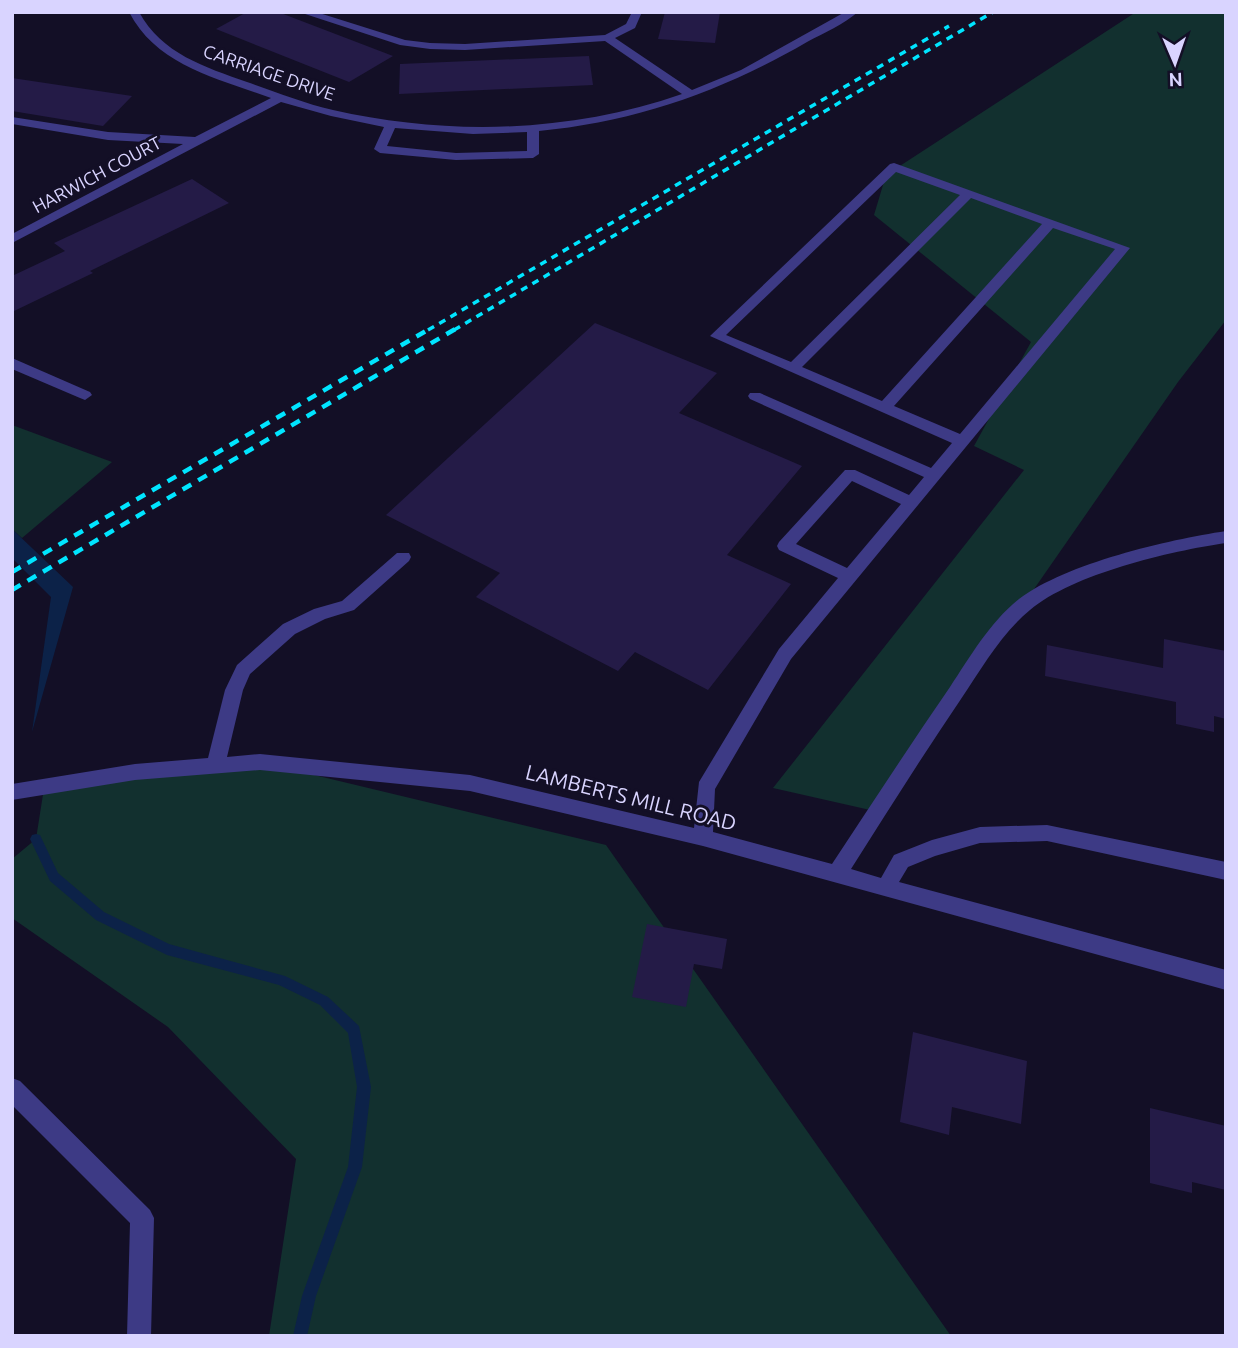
<svg xmlns="http://www.w3.org/2000/svg" width="1238" height="1348" viewBox="0 0 1238 1348" font-family="Ubuntu,sans-serif">
<style>
.green{fill:#12302f}
.water{fill:#0c2248}
.lines{fill:none;stroke-linecap:round;stroke-linejoin:round}
.stream{fill:#0c2248;fill-rule:evenodd}
.building{fill:#241b47}
.minor{fill:#3d3a85;fill-rule:evenodd}
.rail-far1{stroke:#00e5ff;stroke-width:3.5;stroke-dasharray:7 6;stroke-linecap:butt}
.rail{stroke:#00e5ff;stroke-width:4.5;stroke-dasharray:10 8;stroke-linecap:butt}
.labels{text-anchor:middle;stroke-width:6;stroke-linejoin:round;paint-order:stroke}
.far-street-label{font-size:18px;fill:#d9d4ff;stroke:#130f26}
.street-label{font-size:21px;fill:#d9d4ff;stroke:#130f26}
</style>
<rect width="100%" height="100%" fill="#130f26"/>
<!-- green -->
<g class="green">
<path d="M1136 12H1226V320L1178 382 879 812 773 788 1024 470 974 446 1031 342 874 215 886 175Z"/>
<path d="M12 425 112 462 22 538 12 529Z"/>
<path d="M260 762 606 845 951 1336H269L296 1159 168 1027 12 918V859L36 839 44 788Z"/>
</g>
<!-- water -->
<path class="water" d="M12 529 73 587 32 732 51 597 12 558Z"/>
<g class="lines">
<!-- stream -->
<path class="stream" d="M36 834 40 835 58 873 104 912 169 944 285 976 328 997 359 1026 371 1087 362 1167 316 1296 307 1336H293L302 1296 348 1167 357 1087 348 1033 320 1005 279 985 167 955 96 920 50 881 30 839 32 835Z"/>
</g>
<!-- building -->
<g class="building">
<path d="M247 12H278L393 56 349 82 216 29Z"/>
<path d="M665 12H720L715 43 658 39Z"/>
<path d="M589 56 593 85 399 94 400 64Z"/>
<path d="M12 78 132 96 103 126 12 111Z"/>
<path d="M192 179 229 203 90 271 93 273 12 312V276L65 251 54 243Z"/>
<path d="M595 323 717 373 679 413 802 466 727 555 791 584 708 690 635 652 618 671 476 597 500 573 386 515Z"/>
<path d="M1164 639 1226 651V719L1214 716V732L1176 724V702L1045 676 1047 645 1163 668Z"/>
<path d="M647 924 727 939 722 969 694 964 686 1007 632 997Z"/>
<path d="M913 1032 1027 1061 1021 1124 952 1107 949 1135 900 1122Z"/>
<path d="M1150 1108 1226 1126V1190L1192 1182V1193L1150 1183Z"/>
</g>
<g class="lines">
<!-- minor -->
<g class="minor">
<path d="M129 12H139C162 54 205 67 247 82 276 92 303 103 333 110 448 136 570 133 682 94L605 41 465 50 430 49 400 45 299 12H316L405 40 430 43 465 44 605 35 626 24 632 12H642L635 28 615 38 692 90 741 70 845 12H858C844 24 824 33 807 42 723 91 636 122 539 131V154L533 158 456 160 380 153 374 149 384 127 331 116 281 102 12 243V234L183 144 108 140 12 124V117L108 132 195 137 271 98C217 78 157 66 129 12ZM395 128 473 134 527 132V151L456 153 387 146Z"/>
<path d="M894 163 1130 248 791 659 715 789 713 832 832 864C871 805 910 745 950 687 970 657 990 622 1019 599 1067 563 1167 540 1226 531V543C1170 551 1073 574 1030 610 1001 634 982 668 961 699 923 755 887 812 851 869L881 878 894 855 932 840 980 827 1047 825 1226 862V880L1047 841 980 843 935 856 908 867 899 882 1226 970V990L703 846 470 791 260 770 135 780 12 800V784L135 764 208 758 225 690 237 665 283 624 314 609 342 601 397 553H409L411 557 409 561 354 610 325 619 295 634 250 674 243 690 227 757 260 754 470 775 694 828 699 782 779 649 838 578 779 550 777 546 779 542 845 470H855L909 495 924 477 750 399 748 396 750 393H760L931 468 952 443 710 336 890 164ZM896 172 960 195 791 362 726 335ZM971 198 1042 224 882 401 802 367ZM1053 228 1115 249 960 434 894 406ZM852 481 901 504 847 568 796 544Z"/>
<path d="M12 358 90 392 92 395 85 400 80 398 12 369Z"/>
<path d="M12 1078 20 1081 150 1210 154 1218 151 1336H127L130 1223 12 1105Z"/>
</g>
<!-- rail-far1 -->
<g class="rail-far1">
<path d="M428 330 949 26"/>
<path d="M454 330 993 12"/>
</g>
<!-- rail -->
<g class="rail">
<path d="M12 572 431 328"/>
<path d="M12 590 457 328"/>
</g>
</g>
<g class="labels">
<!-- far-street labels -->
<g class="far-street-label">
<text transform="translate(269 73) rotate(19)" y="6">CARRIAGE DRIVE</text>
<text transform="translate(97 175) rotate(-28)" y="6">HARWICH COURT</text>
</g>
<!-- street labels -->
<g class="street-label">
<text transform="translate(631 798) rotate(14)" y="7">LAMBERTS MILL ROAD</text>
</g>
</g>
<!-- border -->
<rect width="1238" height="1348" fill="none" stroke="#d9d4ff" stroke-width="28"/>
<!-- north arrow -->
<g transform="translate(1175 63) rotate(178)" stroke="#130f26" stroke-width="5" paint-order="stroke">
<path d="M0-5L12 26L0 18L-12 26Z" fill="#d9d4ff"/>
<text y="-10" font-size="19" font-weight="bold" text-anchor="middle" fill="#d9d4ff">N</text>
</g>
</svg>
